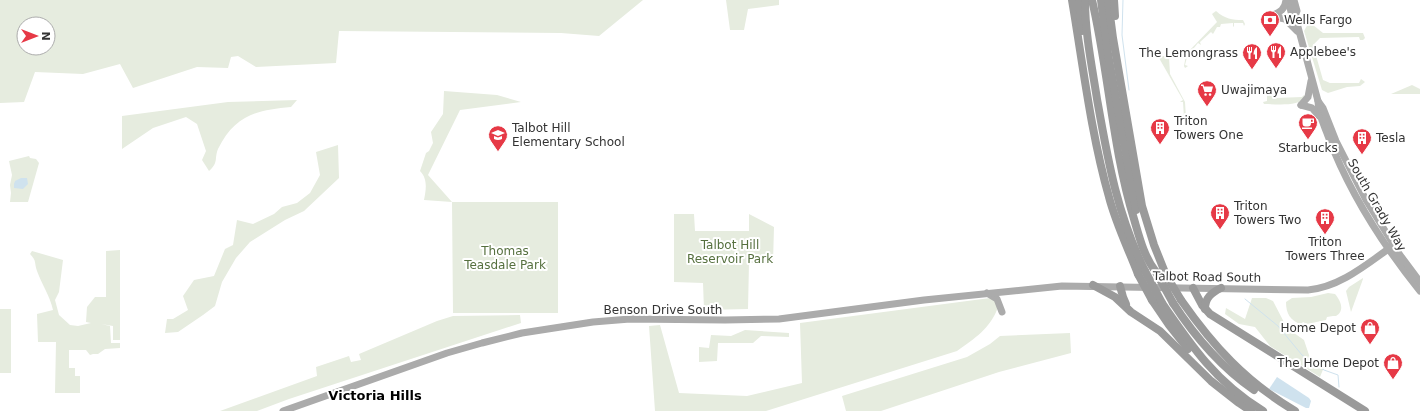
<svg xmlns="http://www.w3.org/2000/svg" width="1420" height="411" viewBox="0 0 1420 411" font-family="'DejaVu Sans',sans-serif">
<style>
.green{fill:#e6ecdf;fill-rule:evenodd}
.water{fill:#cfe2ee}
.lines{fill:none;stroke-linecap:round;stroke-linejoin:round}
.stream{stroke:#cfe2ee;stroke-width:1}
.major{stroke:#ababab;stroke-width:7}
.highway{stroke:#9a9a9a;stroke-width:8}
.highway-bridge{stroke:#9a9a9a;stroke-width:8}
.labels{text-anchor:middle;stroke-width:4;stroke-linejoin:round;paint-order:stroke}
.poi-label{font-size:12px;fill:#333;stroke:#fff;text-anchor:start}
.street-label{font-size:12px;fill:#333;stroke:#fff}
.park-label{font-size:12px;fill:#56703f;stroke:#fff}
.neighbourhood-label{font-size:13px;font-weight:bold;fill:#000;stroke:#fff}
</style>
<rect width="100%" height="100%" fill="#fff"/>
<!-- green -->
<g class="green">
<path d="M0 0H643L599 36 561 33 339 31 336 63 256 67 238 56 231 57 228 68 197 67 133 88 120 64 83 74 35 72 24 102 0 103ZM24 24H48V48H24Z"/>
<path d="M726 0H779V5L748 9 744 30H730Z"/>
<path d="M1216 11C1225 19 1232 20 1243 20L1245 24 1244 26 1243 23H1234V26L1233 27V23L1221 24 1220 27H1217L1213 34 1211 32 1200 42 1201 45 1198 43 1189 54 1191 57H1187L1185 65 1188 66 1185 68 1184 66 1186 55 1190 50 1217 22 1212 14Z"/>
<path d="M1308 24 1313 25 1323 33H1363L1365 38 1363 40H1360L1359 37 1320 38 1313 45 1323 80 1330 83H1359L1361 79 1365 82 1360 86 1347 87 1328 93 1322 90 1304 31Z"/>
<path d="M1155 56H1167L1169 57 1170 74 1185 102 1186 118H1184L1183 102H1180L1183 100 1159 58 1157 59Z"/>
<path d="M1412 85 1420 89V94H1391Z"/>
<path d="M1267 89H1271V94L1275 98 1302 97 1304 95 1307 97C1298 107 1277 104 1264 104L1263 102 1267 101Z"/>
<path d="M444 91 497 95 521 102 460 110 428 175 452 202H558V313H453L452 202 424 200C426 190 428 179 420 171L426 153 429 151 433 143 431 132 443 114Z"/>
<path d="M297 100 291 107C257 110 235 115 218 149 214 159 219 162 209 171L202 160 206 151 197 124 186 117 153 128 122 149V116L228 102Z"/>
<path d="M338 145 339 178 304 211 285 220 250 242 236 258 222 282 215 306 203 315 178 332 165 333 167 319H173L188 310 183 296 194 280 214 276 225 249 233 245 237 220 253 224 274 214 282 207 297 203 310 193 320 175 316 152Z"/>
<path d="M29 156 30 158 36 159 39 163 28 202H10L11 193 10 185 12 175 9 161Z"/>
<path d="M674 214H694L695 231H749V214L774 227 773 263H749L748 309 704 310 703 283 674 282Z"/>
<path d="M120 250V340H113V326L101 324 110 326 111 343H120V348L105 349 98 354H93L90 355 86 350H69V368H75V376H80V393H55L56 342H38L37 314 53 310C50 296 42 285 37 271 34 263 37 261 30 254L32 251 63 260 59 292 55 300 59 315 70 325 78 326 91 323 86 322 87 307 95 297H106V251Z"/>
<path d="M1363 278V279L1351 312 1346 291 1349 287Z"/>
<path d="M1328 293 1335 294C1341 301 1345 311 1336 316H1333L1327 317 1326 320 1307 324 1303 322 1301 324C1290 321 1286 313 1286 302L1292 298 1311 297Z"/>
<path d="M990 298 994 299 998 307C991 328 974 339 957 351L766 411H655L649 326 660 325 679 393 747 396 802 383 800 323Z"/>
<path d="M1252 298H1266L1273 301 1287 328 1304 340 1310 358 1324 367 1320 377 1270 346 1255 327 1239 324 1225 314 1226 308 1245 319Z"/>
<rect x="0" y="309" width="11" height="64"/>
<path d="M520 315 521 323 289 399 257 411H220L317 376 316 367 349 356 351 362 361 360 359 354 437 321 453 316Z"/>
<path d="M745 330 789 333V337L761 336 753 343H718L717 361 699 362V347L709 348 711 335 731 336Z"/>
<path d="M1070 333 1071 353 999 372 881 411H846L842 396 967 357 990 344 1000 336Z"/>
</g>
<!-- water -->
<g class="water">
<path d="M21 178H27L28 184 23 189 14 188V184L15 181Z"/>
<path d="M1277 377 1309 398 1311 401 1309 408H1306L1269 389Z"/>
</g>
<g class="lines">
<!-- stream -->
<g class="stream">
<path d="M1123 0 1122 35 1129 90"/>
<path d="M1245 299 1278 326 1302 355 1324 370 1338 375 1339 387"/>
</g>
<!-- major -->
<g class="major">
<path d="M1288 0 1291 12 1295 16 1318 101C1318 114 1324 125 1328 136 1349 192 1383 245 1420 291"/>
<path d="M1294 0 1297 11 1295 16"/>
<path d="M1271 16 1285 19 1297 31"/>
<path d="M1271 16C1280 12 1285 10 1286 0"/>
<path d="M1318 101 1323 108 1336 141 1366 200 1400 255 1420 282"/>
<path d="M1301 105 1308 97 1311 81"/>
<path d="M1301 105 1312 108 1319 116"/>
<path d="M987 293 997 299 1002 312"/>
<path d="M283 411 447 353 482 343 522 333 593 322 630 319 725 320 779 319 924 300 1062 286 1308 290C1341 287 1368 263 1394 245"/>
</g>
<!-- highway -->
<g class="highway">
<path d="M1072 0C1083 65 1091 134 1109 197 1116 224 1128 248 1138 274"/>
<path d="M1079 0 1082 31"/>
<path d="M1085 0C1085 33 1092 67 1097 99 1108 161 1117 214 1145 271"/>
<path d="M1092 0C1109 72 1112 147 1134 219 1139 236 1144 257 1156 272"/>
<path d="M1101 0 1108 54 1136 210"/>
<path d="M1108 0 1113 38 1142 206 1154 245 1166 275"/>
<path d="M1114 0 1115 16"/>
<path d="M1093 285 1115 297 1131 312 1160 331 1211 381 1239 403 1251 411"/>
<path d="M1120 286 1123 297 1126 304"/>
<path d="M1193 288 1202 305 1210 314 1365 411"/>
<path d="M1152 300 1169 325 1188 349"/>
<path d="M1181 300C1214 347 1245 381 1295 411"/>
<path d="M1162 303C1192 347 1216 382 1263 411"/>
<path d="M1173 303C1195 337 1221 367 1254 390"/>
<path d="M1205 309C1205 298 1211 293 1221 288"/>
</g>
<!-- highway-bridge -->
<g class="highway-bridge">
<path d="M1145 271 1162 303"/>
<path d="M1156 272 1173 303"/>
<path d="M1138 274 1152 300"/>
<path d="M1166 275 1181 300"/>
</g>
</g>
<!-- icons -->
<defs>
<symbol id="bank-pin" viewBox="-11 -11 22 30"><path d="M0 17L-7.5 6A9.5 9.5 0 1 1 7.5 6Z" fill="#e63946" stroke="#fff"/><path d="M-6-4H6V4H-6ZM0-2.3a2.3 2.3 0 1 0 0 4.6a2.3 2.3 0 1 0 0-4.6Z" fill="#fff"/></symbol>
<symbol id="restaurant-pin" viewBox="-11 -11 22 30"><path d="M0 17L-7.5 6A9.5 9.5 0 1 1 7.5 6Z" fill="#e63946" stroke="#fff"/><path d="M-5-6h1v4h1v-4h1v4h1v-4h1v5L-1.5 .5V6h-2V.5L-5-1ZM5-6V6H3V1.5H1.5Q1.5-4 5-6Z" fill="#fff"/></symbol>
<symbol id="supermarket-pin" viewBox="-11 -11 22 30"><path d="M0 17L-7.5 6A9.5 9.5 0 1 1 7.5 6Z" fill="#e63946" stroke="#fff"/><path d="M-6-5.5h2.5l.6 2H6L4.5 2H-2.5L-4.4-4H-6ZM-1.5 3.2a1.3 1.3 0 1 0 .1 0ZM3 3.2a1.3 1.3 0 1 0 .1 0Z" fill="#fff"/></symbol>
<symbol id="cafe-pin" viewBox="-11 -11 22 30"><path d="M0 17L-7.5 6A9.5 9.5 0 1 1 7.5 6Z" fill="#e63946" stroke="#fff"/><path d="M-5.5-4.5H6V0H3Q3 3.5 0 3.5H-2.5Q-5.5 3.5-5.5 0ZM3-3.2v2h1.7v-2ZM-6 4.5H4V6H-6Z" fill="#fff"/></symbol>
<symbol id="building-pin" viewBox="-11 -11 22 30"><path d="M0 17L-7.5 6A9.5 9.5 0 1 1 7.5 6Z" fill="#e63946" stroke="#fff"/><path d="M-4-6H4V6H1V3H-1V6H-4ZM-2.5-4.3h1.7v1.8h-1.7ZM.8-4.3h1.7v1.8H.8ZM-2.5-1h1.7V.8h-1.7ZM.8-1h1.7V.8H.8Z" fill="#fff"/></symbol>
<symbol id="school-pin" viewBox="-11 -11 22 30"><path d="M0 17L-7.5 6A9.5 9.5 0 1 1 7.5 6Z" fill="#e63946" stroke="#fff"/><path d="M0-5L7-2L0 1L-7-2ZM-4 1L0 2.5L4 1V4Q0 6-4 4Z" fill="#fff"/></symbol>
<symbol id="shop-pin" viewBox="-11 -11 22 30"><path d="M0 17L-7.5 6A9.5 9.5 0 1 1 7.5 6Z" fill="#e63946" stroke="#fff"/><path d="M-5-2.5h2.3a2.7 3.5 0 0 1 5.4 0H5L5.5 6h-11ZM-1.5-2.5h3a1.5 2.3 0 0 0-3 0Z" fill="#fff"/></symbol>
</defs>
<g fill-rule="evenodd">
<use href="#bank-pin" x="1259" y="9" width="22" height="30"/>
<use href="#restaurant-pin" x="1265" y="41" width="22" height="30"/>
<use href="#restaurant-pin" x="1241" y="42" width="22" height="30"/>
<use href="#supermarket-pin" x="1196" y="79" width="22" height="30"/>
<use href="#cafe-pin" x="1297" y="112" width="22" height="30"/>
<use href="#building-pin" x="1149" y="117" width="22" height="30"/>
<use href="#school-pin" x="487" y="124" width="22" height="30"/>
<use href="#building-pin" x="1351" y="127" width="22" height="30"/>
<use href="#building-pin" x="1209" y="202" width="22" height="30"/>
<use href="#building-pin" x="1314" y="207" width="22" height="30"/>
<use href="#shop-pin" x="1359" y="317" width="22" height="30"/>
<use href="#shop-pin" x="1382" y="352" width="22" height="30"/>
</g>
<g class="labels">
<!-- poi labels -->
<g class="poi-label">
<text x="1284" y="24">Wells Fargo</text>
<text x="1290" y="56">Applebee's</text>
<text x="1238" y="57" text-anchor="end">The Lemongrass</text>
<text x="1221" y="94">Uwajimaya</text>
<text x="1174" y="125">Triton<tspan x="1174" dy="14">Towers One</tspan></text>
<text x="512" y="132">Talbot Hill<tspan x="512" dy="14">Elementary School</tspan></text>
<text x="1376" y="142">Tesla</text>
<text x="1308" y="152" text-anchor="middle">Starbucks</text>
<text x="1234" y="210">Triton<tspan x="1234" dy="14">Towers Two</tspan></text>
<text x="1325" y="246" text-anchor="middle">Triton<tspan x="1325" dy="14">Towers Three</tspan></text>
<text x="1356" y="332" text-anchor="end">Home Depot</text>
<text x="1379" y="367" text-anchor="end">The Home Depot</text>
</g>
<!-- street labels -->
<g class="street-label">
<text transform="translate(1377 205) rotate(60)" y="4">South Grady Way</text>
<text transform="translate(1207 277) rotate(1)" y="4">Talbot Road South</text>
<text x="663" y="314">Benson Drive South</text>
</g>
<!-- park labels -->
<g class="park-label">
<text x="730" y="249">Talbot Hill<tspan x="730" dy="14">Reservoir Park</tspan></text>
<text x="505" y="255">Thomas<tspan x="505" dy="14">Teasdale Park</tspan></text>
</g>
<!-- neighbourhood labels -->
<g class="neighbourhood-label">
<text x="375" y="400">Victoria Hills</text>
</g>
</g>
<!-- north arrow -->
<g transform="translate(36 36) rotate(90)"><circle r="19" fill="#ffffff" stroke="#adadad"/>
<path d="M0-3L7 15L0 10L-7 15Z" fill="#e63946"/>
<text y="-6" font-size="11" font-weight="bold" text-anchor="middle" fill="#333333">N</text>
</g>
</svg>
